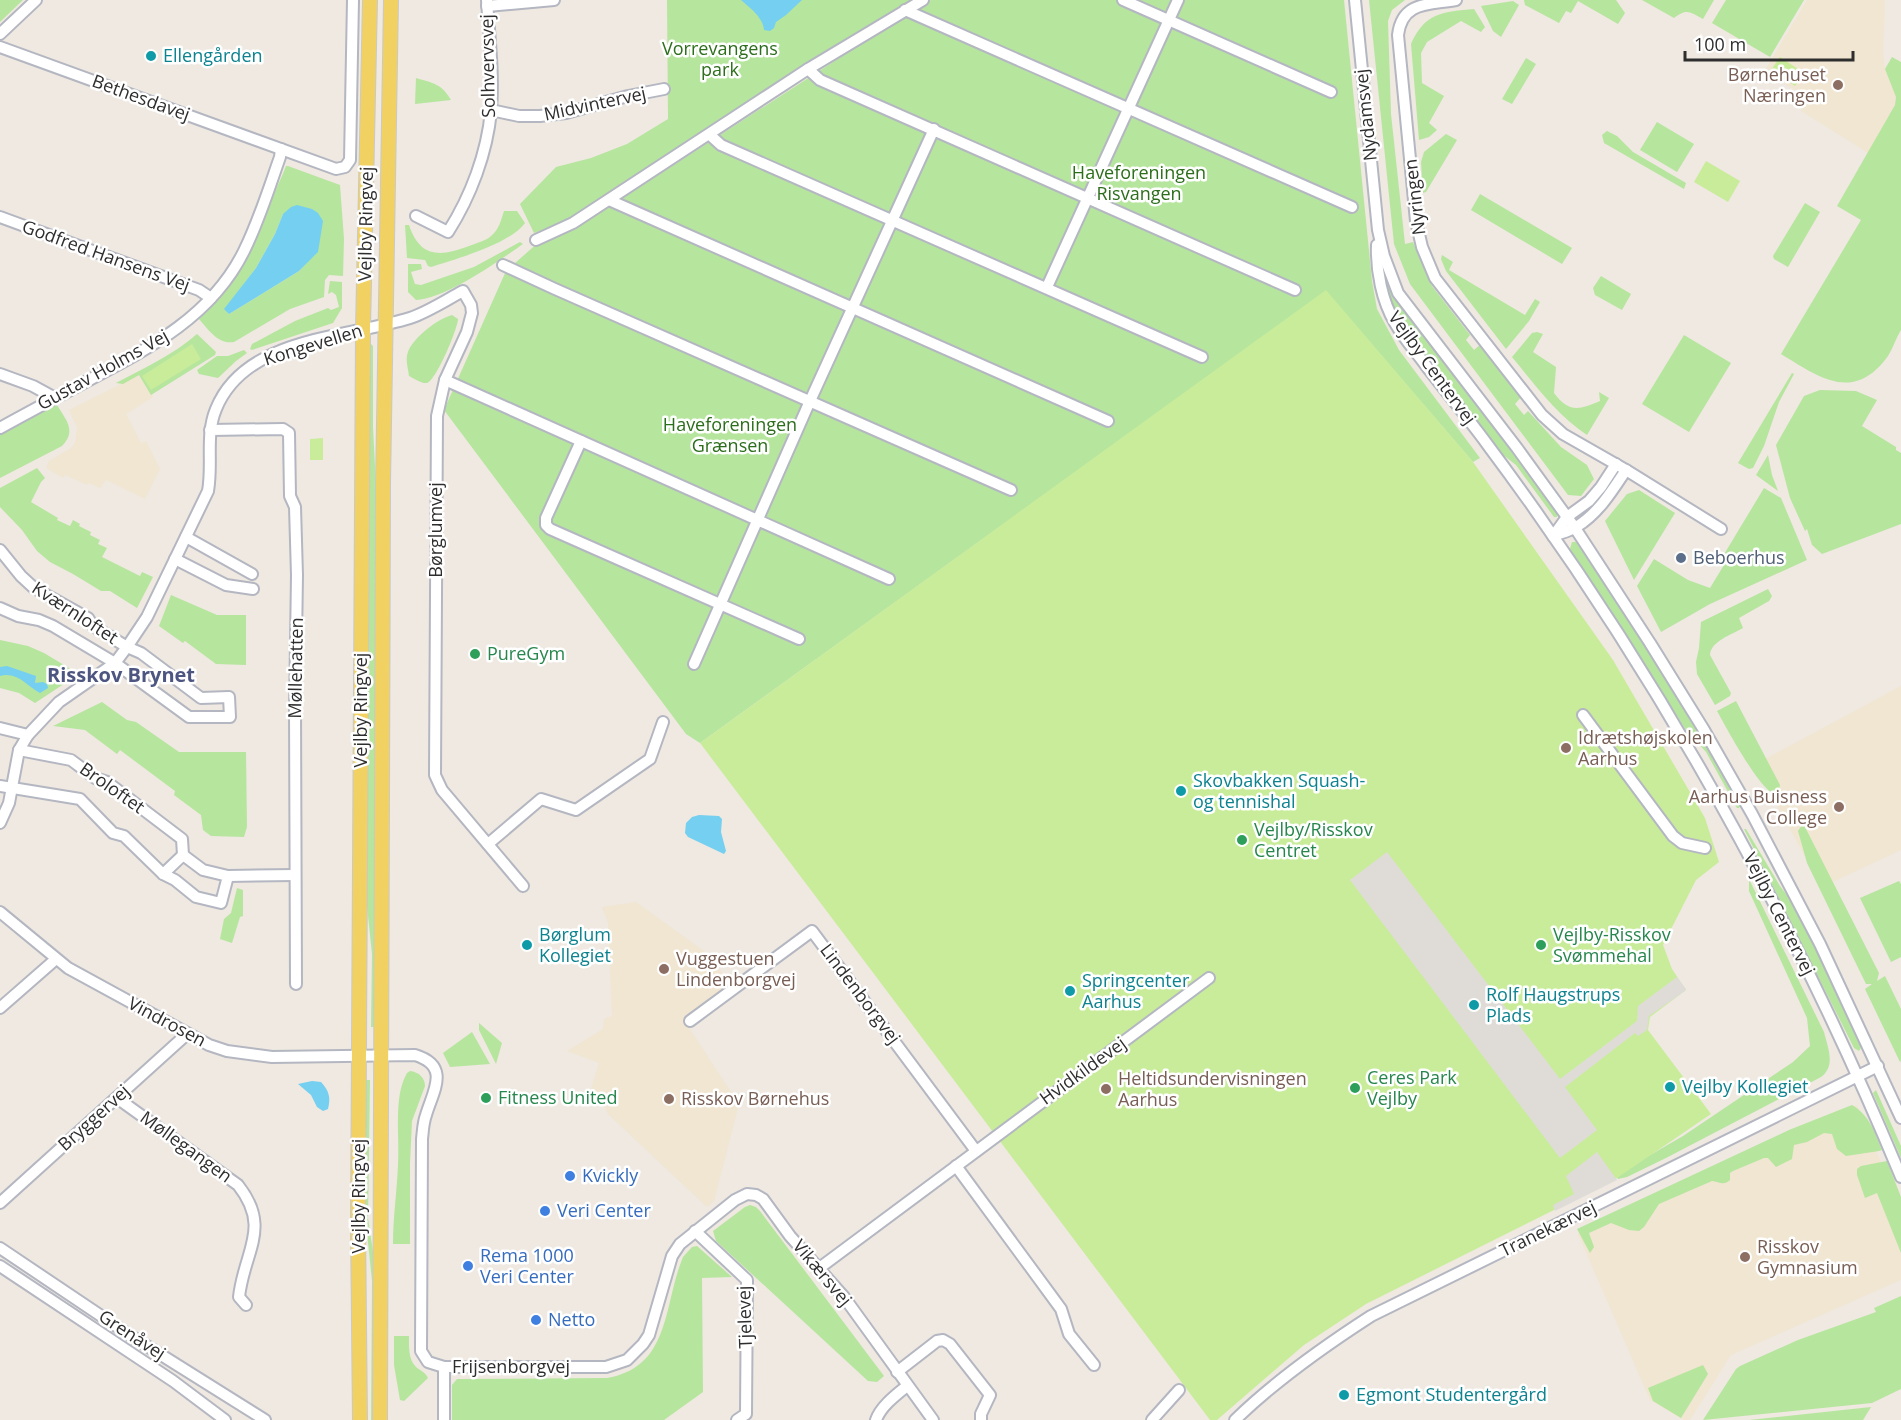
<svg xmlns="http://www.w3.org/2000/svg" width="1901" height="1420" viewBox="0 0 1901 1420" font-family="'Open Sans',sans-serif">
<style>
.education{fill:#f0e6d1}
.green{fill:#b6e59e;fill-rule:evenodd}
.pitch{fill:#c9ec9a}
.plaza{fill:#dfdcd8}
.water{fill:#75cff0}
.lines{fill:none;stroke-linecap:round;stroke-linejoin:round}
.minor-casing{stroke:#b4b7c1;stroke-width:14}
.major-casing{stroke:#c9c9c9;stroke-width:16}
.minor{stroke:#fff;stroke-width:10}
.major{stroke:#f2d163;stroke-width:14}
.culture-dot{fill:#0f9aa8;stroke:#fff;stroke-width:2}
.education-dot{fill:#8d6e63;stroke:#fff;stroke-width:2}
.service-dot{fill:#5c6f8a;stroke:#fff;stroke-width:2}
.leisure-dot{fill:#2e9e5b;stroke:#fff;stroke-width:2}
.shop-dot{fill:#3f7fe0;stroke:#fff;stroke-width:2}
.labels{text-anchor:middle;stroke-width:5;stroke-linejoin:round;paint-order:stroke}
.park-label{font-size:18px;fill:#2c6e1b;stroke:#fff}
.culture-label{font-size:18px;fill:#0d838f;stroke:#fff;text-anchor:start}
.street-label{font-size:18px;fill:#2e2e2e;stroke:#fff}
.education-label{font-size:18px;fill:#785e54;stroke:#fff;text-anchor:start}
.service-label{font-size:18px;fill:#4e5e75;stroke:#fff;text-anchor:start}
.leisure-label{font-size:18px;fill:#27864d;stroke:#fff;text-anchor:start}
.shop-label{font-size:18px;fill:#366cbe;stroke:#fff;text-anchor:start}
.neighbourhood-label{font-size:20px;font-weight:bold;fill:#4d5680;stroke:#fff}
</style>
<rect width="100%" height="100%" fill="#efe9e1"/>
<!-- education -->
<g class="education">
<path d="M1807 0H1885L1883 53 1885 69 1896 97 1895 105 1868 153 1801 111 1809 98 1764 72Z"/>
<path d="M139 375 153 397 126 414 141 443 146 441 160 469 145 499 106 480 100 488 89 483 87 485 65 475 63 478 46 468 49 461 71 448 75 443 77 427 69 410Z"/>
<path d="M1901 686V850L1822 887 1754 765Z"/>
<path d="M636 902 708 954 730 984 683 1019 739 1104 714 1201 707 1207 608 1114 600 1094 591 1089 599 1063 567 1051 603 1029 604 1019 612 1016 608 923 602 907Z"/>
<path d="M1857 1105 1901 1209V1280L1731 1355 1690 1420H1684L1650 1400 1578 1234Z"/>
</g>
<!-- green -->
<g class="green">
<path d="M0 0H23L0 22Z"/>
<path d="M667 0H918L573 219 534 233 520 204 556 167 591 158 627 144 668 119Z"/>
<path d="M931 0H1344L1372 281 1377 309 1399 350 1480 458 1473 462 1326 291 700 743 686 734 444 410 506 271 540 241 578 227 904 16Z"/>
<path d="M1369 0H1405L1392 10 1388 21 1391 114 1405 244 1413 242 1432 286 1470 335 1466 340 1474 350 1481 344 1522 396 1515 404 1524 415 1528 411 1561 447 1587 465 1594 479 1581 496 1568 495 1410 284 1394 244Z"/>
<path d="M1524 0H1616L1625 13 1618 24 1578 1 1571 13 1566 11 1559 23 1525 5Z"/>
<path d="M1642 0H1714L1703 19C1690 12 1687 8 1674 18Z"/>
<path d="M1726 0H1804L1770 57 1712 23Z"/>
<path d="M1513 1 1519 5 1501 37 1493 31 1481 6Z"/>
<path d="M1474 9 1485 27 1481 32 1461 21 1427 42 1421 53 1422 83 1444 96 1429 123 1437 130 1429 137 1419 140 1411 44C1425 12 1443 12 1474 9Z"/>
<path d="M1892 57 1901 62V330C1896 338 1893 348 1888 356 1854 403 1820 378 1781 354L1861 220 1837 206 1895 105 1896 97 1885 69Z"/>
<path d="M1526 58 1536 64 1512 104 1502 99Z"/>
<path d="M416 78C433 83 442 84 451 100L415 104Z"/>
<path d="M1657 122 1694 144 1677 172 1640 150Z"/>
<path d="M1607 131 1617 136 1633 152 1686 183 1684 189 1604 143 1602 135Z"/>
<path d="M1446 134 1457 140 1426 192 1423 193 1421 162 1424 152Z"/>
<path d="M286 166H288L340 185 344 239 343 276 329 275 325 280 324 297 290 309 234 342C218 345 208 329 199 319 236 286 254 240 273 196 277 186 282 177 286 166ZM283 214 315 255 311 258 299 271 229 314 225 309 256 268 275 234Z"/>
<path d="M1480 194 1572 248 1562 264 1471 210Z"/>
<path d="M1805 203 1820 212 1788 267 1774 259 1773 256Z"/>
<path d="M504 211H517L525 223C510 244 456 259 431 267L428 266 425 260 407 258 405 225H409C420 258 440 257 469 246 476 243 486 241 491 236 499 230 501 220 504 211Z"/>
<path d="M520 242 523 244C499 261 445 299 416 300L408 292V264H421L422 269 411 272 415 284 421 285 474 267Z"/>
<path d="M1442 255 1453 262 1449 270 1525 315 1535 299 1540 302 1529 321 1506 349 1446 271 1441 259Z"/>
<path d="M1385 273 1400 306 1495 428 1557 514V517H1554L1516 465 1502 454 1404 326 1391 301 1384 274Z"/>
<path d="M1601 276 1631 294 1622 310 1595 295 1593 288Z"/>
<path d="M330 281 342 282V308L333 323 252 350 250 349 252 344 295 321 328 308 331 310 339 307 336 295 332 292 328 294Z"/>
<path d="M452 315 458 319C458 328 436 381 427 383 422 384 413 378 409 376 408 368 405 359 408 352 413 338 437 319 452 315Z"/>
<path d="M1537 332 1543 334 1533 352 1556 367 1554 393C1569 413 1579 410 1600 401L1599 392 1609 398 1587 435C1557 415 1535 385 1512 357L1532 333Z"/>
<path d="M197 334 216 352 215 355 151 395 139 375 123 384 116 383C144 368 173 355 197 334Z"/>
<path d="M1684 335 1731 363 1689 432 1642 404Z"/>
<path d="M371 344 373 346V427L377 506 376 1027H371L372 954 366 897 369 345Z"/>
<path d="M244 350 247 353 236 361 218 378 199 374 197 370 217 356H228Z"/>
<path d="M1792 373 1794 374 1779 402 1764 446 1753 468 1749 469 1738 463Z"/>
<path d="M1820 390 1856 391 1877 400 1862 426 1896 447V450L1901 453V524L1822 554 1812 545 1807 529 1805 531 1790 498 1776 445 1804 396Z"/>
<path d="M57 405C66 420 77 431 62 446L0 478V435Z"/>
<path d="M1768 455 1772 475 1778 491 1756 475Z"/>
<path d="M37 468 45 478 41 482 31 502 58 518 57 520 70 526 73 520 80 524 79 526 91 532 90 535 100 540 98 544 107 548 102 557 140 576 142 572 153 577 137 608 110 591H101L73 574 50 562 37 551 22 530 0 507V488Z"/>
<path d="M1764 488 1781 498 1807 560 1710 604 1661 632 1637 586 1654 559 1688 580 1710 588 1724 565 1723 556Z"/>
<path d="M1639 490 1675 513 1634 580 1605 521 1627 494Z"/>
<path d="M1572 542H1576C1635 627 1689 716 1740 806L1739 808H1737L1706 752 1686 730 1570 549Z"/>
<path d="M1768 589 1772 596 1769 601 1739 618 1743 628C1731 635 1711 641 1710 655L1731 693 1730 696 1715 705 1697 674 1696 662 1699 648 1701 622Z"/>
<path d="M171 595 217 615H246V665L216 664 185 641 183 643 159 626Z"/>
<path d="M0 640 28 646 44 653 79 674 35 703 19 693 0 688Z"/>
<path d="M1736 701 1780 785 1779 789 1775 794C1760 791 1726 727 1717 711Z"/>
<path d="M102 702 127 720 136 722 179 752H246L247 827 244 837 211 836 203 830 201 815 174 795 175 791 120 750 117 754 85 730 53 726Z"/>
<path d="M1802 825 1805 827 1879 973 1877 981 1885 976 1901 1009V1061L1900 1062 1865 989 1872 984H1866L1807 863 1798 831Z"/>
<path d="M1744 829H1746L1780 886 1793 903 1843 1004 1862 1046 1859 1051 1854 1048Z"/>
<path d="M1749 879 1824 1032C1828 1048 1836 1066 1821 1077L1666 1158 1627 1177 1618 1179 1597 1150 1645 1158 1683 1136 1793 1062 1810 1046 1807 1018 1749 891Z"/>
<path d="M1899 881 1901 884V957L1891 962 1860 898Z"/>
<path d="M237 888 243 890V916L240 917 232 943 220 939 224 919 231 913Z"/>
<path d="M479 1023 502 1043 496 1064 479 1030Z"/>
<path d="M472 1032 490 1064 450 1067 443 1053Z"/>
<path d="M410 1071C419 1072 425 1078 425 1086L412 1121 410 1163V1244H393C393 1217 397 1191 398 1165 400 1137 393 1097 407 1073Z"/>
<path d="M366 1080H370L368 1218 375 1265 374 1420H371L372 1281 365 1213Z"/>
<path d="M1876 1090 1901 1146V1158L1873 1093Z"/>
<path d="M1852 1105C1870 1116 1874 1131 1882 1150L1879 1151 1846 1156 1837 1149 1832 1134 1824 1133 1807 1142 1794 1145 1792 1159 1776 1167 1768 1158H1764L1733 1171 1730 1173V1180C1724 1186 1719 1182 1712 1181L1659 1204 1644 1227 1639 1231 1629 1230 1611 1223 1589 1233 1594 1247 1590 1253 1577 1229 1789 1130Z"/>
<path d="M1887 1161 1901 1197V1253L1877 1193 1865 1198 1857 1175V1169L1861 1166Z"/>
<path d="M750 1205 756 1207 760 1211 884 1376 877 1382 868 1381 716 1241 713 1231 745 1207Z"/>
<path d="M697 1246 732 1277 702 1278 703 1392 664 1420H452V1385L457 1379 607 1378C671 1367 663 1305 683 1257L692 1247Z"/>
<path d="M1901 1296V1389L1872 1403 1703 1420 1736 1369 1740 1366 1798 1340 1876 1312 1874 1308Z"/>
<path d="M394 1336H409C409 1346 408 1359 416 1367 421 1371 425 1372 428 1378L404 1401 400 1400 394 1365Z"/>
<path d="M1703 1365 1708 1374 1681 1418 1653 1401 1648 1388Z"/>
<path d="M1871 1407 1863 1420H1749Z"/>
</g>
<!-- pitch -->
<g class="pitch">
<path d="M1780 57 1804 73 1795 86 1771 70Z"/>
<path d="M1706 161 1740 181 1728 202 1694 182Z"/>
<path d="M1326 290 1473 462 1613 660 1705 818 1719 862 1696 880 1663 945 1672 969 1686 990 1650 1017 1648 1030 1711 1114 1614 1180 1366 1304 1304 1345 1217 1420H1210L700 743Z"/>
<path d="M192 344 201 359 151 390 142 376Z"/>
<path d="M323 438V460H310V439Z"/>
</g>
<!-- plaza -->
<g class="plaza">
<path d="M1387 852 1560 1079 1637 1021 1638 1006 1677 977 1686 989 1685 991 1649 1016 1647 1030 1638 1036 1635 1033 1565 1087 1597 1130 1560 1158 1350 880Z"/>
<path d="M1597 1152 1617 1180 1555 1211 1553 1205 1574 1194 1566 1176Z"/>
</g>
<!-- water -->
<g class="water">
<path d="M741 0H802L786 15 776 22 774 28 770 31 764 30C763 17 750 8 741 0Z"/>
<path d="M297 205 312 209 318 213 323 221 318 252 299 271 229 314 224 309 256 268 275 234 283 214 291 207Z"/>
<path d="M7 666 36 676 35 683 43 682 47 684 48 688 40 693C27 686 17 671 0 676V667Z"/>
<path d="M699 815 719 816 722 819 721 832 726 851 724 854 688 837 685 833 686 823 692 817Z"/>
<path d="M312 1081 321 1082C329 1091 331 1097 328 1109L323 1111 317 1107 311 1095 298 1084Z"/>
</g>
<g class="lines">
<defs>
<g id="minor">
<path d="M1123 0 1331 92"/>
<path d="M1355 0 1378 230 1384 256 1398 293 1517 448 1575 528 1650 643 1704 730 1752 814 1820 944 1901 1118"/>
<path d="M1456 0C1429 5 1402 1 1398 35L1416 221 1422 247 1435 278 1542 415 1563 434 1626 470 1721 529"/>
<path d="M487 6 554 0"/>
<path d="M905 10 1352 207"/>
<path d="M0 34 36 0"/>
<path d="M0 47 336 169 345 167 350 160 353 0"/>
<path d="M808 69 820 80 1295 290"/>
<path d="M491 110 519 116H540L566 113 628 96 664 89"/>
<path d="M710 135 721 145 1202 357"/>
<path d="M609 200 1108 421"/>
<path d="M416 216 448 232C471 196 487 153 491 111 494 74 489 36 487 0"/>
<path d="M0 217 199 290 211 298"/>
<path d="M536 240 573 223 808 69 923 0"/>
<path d="M1377 245C1376 271 1382 301 1395 323 1404 339 1417 353 1427 367 1447 393 1468 418 1487 444 1656 670 1793 917 1901 1177"/>
<path d="M503 265 555 289 1011 490"/>
<path d="M1047 287 1178 0"/>
<path d="M0 374 33 386 55 398"/>
<path d="M445 380 889 579"/>
<path d="M0 428C29 412 59 396 89 380 150 348 212 316 244 251 259 221 269 188 280 157L281 149"/>
<path d="M210 430 283 429 289 433 290 496 295 507 297 575 295 708 296 984"/>
<path d="M581 441 546 518V525L550 529 799 639"/>
<path d="M1554 535 1567 517 1589 501 1601 487 1616 464"/>
<path d="M1553 536C1561 533 1570 531 1576 527 1598 514 1612 491 1626 470"/>
<path d="M186 537 252 574"/>
<path d="M0 550 21 576 34 588 88 618 93 626 127 647 141 653 201 698 229 697 230 717H189L115 663 53 626 39 620 18 616 0 608"/>
<path d="M175 559 226 585 253 589"/>
<path d="M694 664 810 401 934 129"/>
<path d="M1583 715 1673 836 1682 843 1705 848"/>
<path d="M0 728 28 735"/>
<path d="M0 786 80 799 113 833 124 836 163 874 175 880 196 897 221 903 228 876 203 870 183 855 182 839 107 782 95 778 71 760 19 750"/>
<path d="M0 823 9 803 19 750 28 735 59 702 115 663 127 647 147 617 208 491C213 464 205 435 216 409 245 337 346 338 410 318 428 312 446 300 463 291L471 305 472 313 467 332 445 380 437 416 435 775 442 790 523 886"/>
<path d="M488 844 541 799 576 810 650 759 663 722"/>
<path d="M163 874 183 855"/>
<path d="M228 876 295 875"/>
<path d="M0 912 68 968 209 1045 227 1051 272 1057 415 1055C451 1066 433 1091 426 1115 423 1123 423 1131 422 1139L421 1351 428 1362 444 1367H606L627 1360 643 1344 649 1335 672 1256 680 1244 735 1200 747 1194 756 1195 763 1199 790 1236 844 1297 933 1420"/>
<path d="M0 1008 56 959"/>
<path d="M690 1021 812 931 976 1151"/>
<path d="M117 1098 238 1185C272 1228 244 1251 239 1297L246 1305"/>
<path d="M956 1166 1061 1309 1069 1334 1094 1365"/>
<path d="M0 1203 187 1034"/>
<path d="M695 1231 747 1280 746 1414 737 1420"/>
<path d="M0 1248 131 1336 265 1420"/>
<path d="M0 1266 173 1381 225 1420"/>
<path d="M818 1269 1209 978"/>
<path d="M897 1372 937 1341 943 1340 950 1344 990 1395 981 1414V1420"/>
<path d="M444 1420V1367"/>
<path d="M876 1420C881 1406 896 1395 907 1386"/>
<path d="M1152 1420 1179 1390"/>
<path d="M1235 1420C1276 1380 1323 1347 1371 1316L1878 1066"/>
</g>
<g id="major">
<path d="M360 1420 358 1226 363 329 370 0"/>
<path d="M380 1420 383 484 391 0"/>
</g>
</defs>
<!-- minor casing -->
<use href="#minor" class="minor-casing"/>
<!-- major casing -->
<use href="#major" class="major-casing"/>
<!-- minor -->
<use href="#minor" class="minor"/>
<!-- major -->
<use href="#major" class="major"/>
</g>
<!-- markers -->
<g class="culture-dot">
<circle cx="151" cy="56" r="6"/>
<circle cx="1181" cy="791" r="6"/>
<circle cx="527" cy="945" r="6"/>
<circle cx="1070" cy="991" r="6"/>
<circle cx="1474" cy="1005" r="6"/>
<circle cx="1670" cy="1087" r="6"/>
<circle cx="1344" cy="1395" r="6"/>
</g>
<g class="education-dot">
<circle cx="1838" cy="85" r="6"/>
<circle cx="1566" cy="748" r="6"/>
<circle cx="1839" cy="807" r="6"/>
<circle cx="664" cy="969" r="6"/>
<circle cx="1106" cy="1089" r="6"/>
<circle cx="669" cy="1099" r="6"/>
<circle cx="1745" cy="1257" r="6"/>
</g>
<circle class="service-dot" cx="1681" cy="558" r="6"/>
<g class="leisure-dot">
<circle cx="475" cy="654" r="6"/>
<circle cx="1242" cy="840" r="6"/>
<circle cx="1541" cy="945" r="6"/>
<circle cx="1355" cy="1088" r="6"/>
<circle cx="486" cy="1098" r="6"/>
</g>
<g class="shop-dot">
<circle cx="570" cy="1176" r="6"/>
<circle cx="545" cy="1211" r="6"/>
<circle cx="468" cy="1266" r="6"/>
<circle cx="536" cy="1320" r="6"/>
</g>
<g class="labels">
<!-- park labels -->
<g class="park-label">
<text x="720" y="55">Vorrevangens<tspan x="720" dy="21">park</tspan></text>
<text x="1139" y="179">Haveforeningen<tspan x="1139" dy="21">Risvangen</tspan></text>
<text x="730" y="431">Haveforeningen<tspan x="730" dy="21">Grænsen</tspan></text>
</g>
<!-- culture labels -->
<g class="culture-label">
<text x="163" y="62">Ellengården</text>
<text x="1193" y="787">Skovbakken Squash-<tspan x="1193" dy="21">og tennishal</tspan></text>
<text x="539" y="941">Børglum<tspan x="539" dy="21">Kollegiet</tspan></text>
<text x="1082" y="987">Springcenter<tspan x="1082" dy="21">Aarhus</tspan></text>
<text x="1486" y="1001">Rolf Haugstrups<tspan x="1486" dy="21">Plads</tspan></text>
<text x="1682" y="1093">Vejlby Kollegiet</text>
<text x="1356" y="1401">Egmont Studentergård</text>
</g>
<!-- street labels -->
<g class="street-label">
<text transform="translate(488 66) rotate(-91)" y="6">Solhvervsvej</text>
<text transform="translate(141 98) rotate(20)" y="6">Bethesdavej</text>
<text transform="translate(595 104) rotate(-12)" y="6">Midvintervej</text>
<text transform="translate(1366 115) rotate(-96)" y="6">Nydamsvej</text>
<text transform="translate(1415 197) rotate(-97)" y="6">Nyringen</text>
<text transform="translate(366 224) rotate(-89)" y="6">Vejlby Ringvej</text>
<text transform="translate(106 256) rotate(20)" y="6">Godfred Hansens Vej</text>
<text transform="translate(313 345) rotate(-17)" y="6">Kongevellen</text>
<text transform="translate(1432 368) rotate(54)" y="6">Vejlby Centervej</text>
<text transform="translate(103 370) rotate(-29)" y="6">Gustav Holms Vej</text>
<text transform="translate(436 530) rotate(-90)" y="6">Børglumvej</text>
<text transform="translate(75 613) rotate(33)" y="6">Kværnloftet</text>
<text transform="translate(296 668) rotate(-89)" y="6">Møllehatten</text>
<text transform="translate(361 710) rotate(-90)" y="6">Vejlby Ringvej</text>
<text transform="translate(112 788) rotate(35)" y="6">Broloftet</text>
<text transform="translate(1779 914) rotate(63)" y="6">Vejlby Centervej</text>
<text transform="translate(860 994) rotate(53)" y="6">Lindenborgvej</text>
<text transform="translate(167 1022) rotate(28)" y="6">Vindrosen</text>
<text transform="translate(1083 1071) rotate(-36)" y="6">Hvidkildevej</text>
<text transform="translate(94 1118) rotate(-42)" y="6">Bryggervej</text>
<text transform="translate(186 1147) rotate(36)" y="6">Møllegangen</text>
<text transform="translate(359 1196) rotate(-90)" y="6">Vejlby Ringvej</text>
<text transform="translate(1548 1229) rotate(-26)" y="6">Tranekærvej</text>
<text transform="translate(822 1273) rotate(50)" y="6">Vikærsvej</text>
<text transform="translate(745 1317) rotate(-92)" y="6">Tjelevej</text>
<text transform="translate(132 1335) rotate(33)" y="6">Grenåvej</text>
<text x="511" y="1373">Frijsenborgvej</text>
</g>
<!-- education labels -->
<g class="education-label">
<text x="1826" y="81" text-anchor="end">Børnehuset<tspan x="1826" dy="21">Næringen</tspan></text>
<text x="1578" y="744">Idrætshøjskolen<tspan x="1578" dy="21">Aarhus</tspan></text>
<text x="1827" y="803" text-anchor="end">Aarhus Buisness<tspan x="1827" dy="21">College</tspan></text>
<text x="676" y="965">Vuggestuen<tspan x="676" dy="21">Lindenborgvej</tspan></text>
<text x="1118" y="1085">Heltidsundervisningen<tspan x="1118" dy="21">Aarhus</tspan></text>
<text x="681" y="1105">Risskov Børnehus</text>
<text x="1757" y="1253">Risskov<tspan x="1757" dy="21">Gymnasium</tspan></text>
</g>
<!-- service labels -->
<g class="service-label">
<text x="1693" y="564">Beboerhus</text>
</g>
<!-- leisure labels -->
<g class="leisure-label">
<text x="487" y="660">PureGym</text>
<text x="1254" y="836">Vejlby/Risskov<tspan x="1254" dy="21">Centret</tspan></text>
<text x="1553" y="941">Vejlby-Risskov<tspan x="1553" dy="21">Svømmehal</tspan></text>
<text x="1367" y="1084">Ceres Park<tspan x="1367" dy="21">Vejlby</tspan></text>
<text x="498" y="1104">Fitness United</text>
</g>
<!-- shop labels -->
<g class="shop-label">
<text x="582" y="1182">Kvickly</text>
<text x="557" y="1217">Veri Center</text>
<text x="480" y="1262">Rema 1000<tspan x="480" dy="21">Veri Center</tspan></text>
<text x="548" y="1326">Netto</text>
</g>
<!-- neighbourhood labels -->
<g class="neighbourhood-label">
<text x="121" y="682">Risskov Brynet</text>
</g>
</g>
<!-- scale -->
<path d="M1685 51v9h168v-9" fill="none" stroke="#2e2e2e" stroke-width="3"/>
<text x="1694" y="51" font-size="18" fill="#2e2e2e" stroke="#ffffff" stroke-width="4.5" paint-order="stroke">100 m</text>
</svg>
